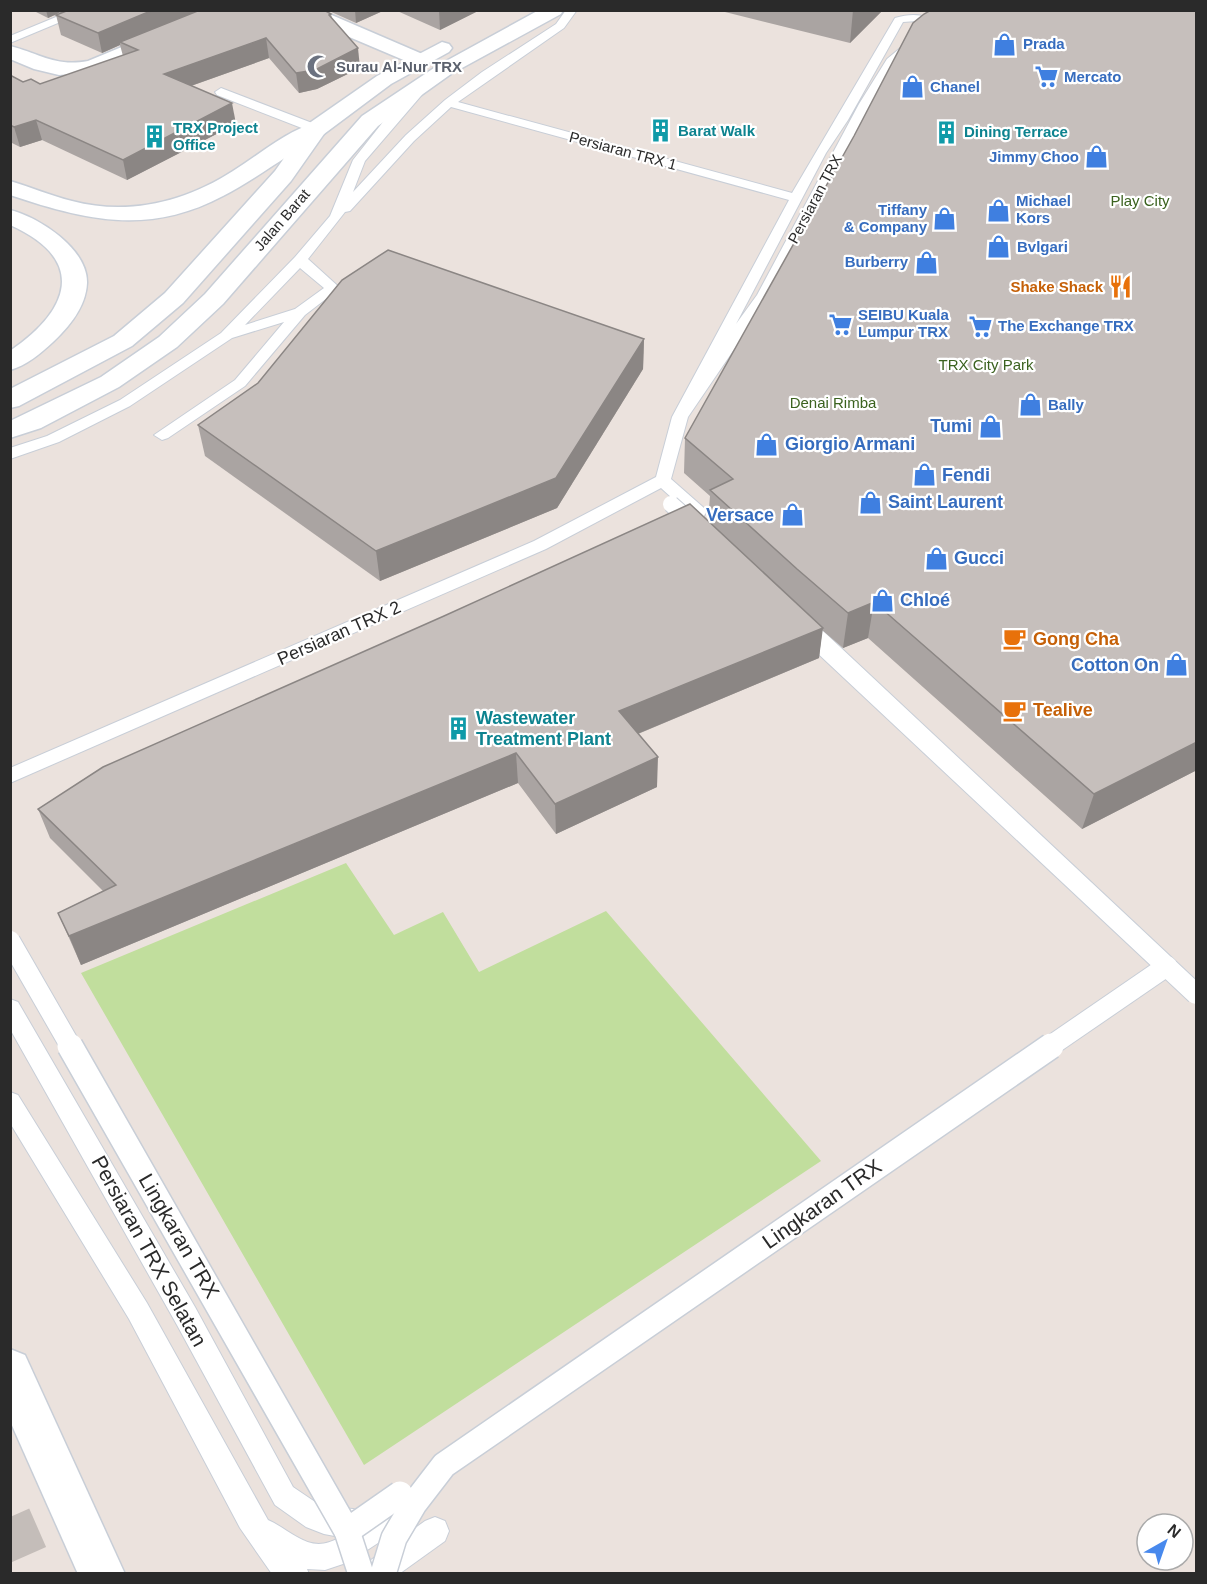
<svg xmlns="http://www.w3.org/2000/svg" width="1207" height="1584" viewBox="0 0 1207 1584" font-family="Arial,sans-serif">
<style>
.green{fill:#c1de9d}
.lines{fill:none;stroke-linecap:round;stroke-linejoin:round}
.motorway-tunnel{stroke:#c4bdb9;stroke-width:42;stroke-dasharray:42 21;stroke-linecap:butt}
.service-casing{stroke:#c8ced7;stroke-width:2}
.minor-casing{stroke:#c8ced7;stroke-width:3}
.tertiary-casing{stroke:#c8ced7;stroke-width:3}
.secondary-casing{stroke:#c8ced7;stroke-width:3}
.service{fill:#fff;fill-rule:evenodd}
.minor{fill:#fff;fill-rule:evenodd}
.tertiary{fill:#fff;fill-rule:evenodd}
.secondary{fill:#fff;fill-rule:evenodd}
.service-bridge-far2-casing{stroke:#c8ced7;stroke-width:18;stroke-linecap:butt}
.service-bridge-far1-casing{stroke:#c8ced7;stroke-width:22;stroke-linecap:butt}
.service-bridge-casing{stroke:#c8ced7;stroke-width:28;stroke-linecap:butt}
.service-bridge-far2{stroke:#fff;stroke-width:16}
.service-bridge-far1{stroke:#fff;stroke-width:20}
.service-bridge{stroke:#fff;stroke-width:25}
.wall{fill:#aaa4a2}
.shaded-wall{fill:#8b8684}
.building{fill:#c6bfbc;stroke:#8b8684;stroke-width:1.5}
.labels{text-anchor:middle;stroke-width:4.5;stroke-linejoin:round;paint-order:stroke}
.far-shop-label{font-size:15px;font-weight:bold;fill:#366cbe;stroke:#fff;text-anchor:start}
.far-worship-label{font-size:15px;font-weight:bold;fill:#5b616d;stroke:#fff;text-anchor:start}
.far-culture-label{font-size:15px;font-weight:bold;fill:#0d838f;stroke:#fff;text-anchor:start}
.far-street-label{font-size:15px;fill:#2a2a2a;stroke:#fff}
.far-park-label{font-size:15px;fill:#3b621f;stroke:#fff}
.far-food-label{font-size:15px;font-weight:bold;fill:#c56008;stroke:#fff;text-anchor:end}
.shop-label{font-size:18px;font-weight:bold;fill:#366cbe;stroke:#fff;text-anchor:start}
.street-label{font-size:18px;fill:#2a2a2a;stroke:#fff}
.food-label{font-size:18px;font-weight:bold;fill:#c56008;stroke:#fff;text-anchor:start}
.culture-label{font-size:18px;font-weight:bold;fill:#0d838f;stroke:#fff;text-anchor:start}
.near-street-label{font-size:21px;fill:#2a2a2a;stroke:#fff}
</style>
<rect width="100%" height="100%" fill="#ebe2dd"/>
<!-- green -->
<path class="green" d="M346 863 394 935 443 912 479 972 606 911 821 1161 364 1465 81 973Z"/>
<g class="lines">
<!-- motorway-tunnel -->
<path class="motorway-tunnel" d="M10 1517 35 1574"/>
<defs>
<g id="service">
<path d="M73 10H89L10 43V36Z"/>
<path d="M566 10H577L564 28 458 102 792 193 895 18C911 13 923 14 938 21L943 30 933 38 918 44 898 61 871 104 771 295 688 417 671 479 704 508 706 512 704 516H692L661 488 546 549 10 783V768L534 541 656 477 672 417 789 200 451 107 414 141 350 211 345 212 308 259 340 288 305 315 245 386 168 438 162 440 154 435 235 380 284 322 232 338 130 406 59 442 10 459V448L47 436 120 400 221 333 295 257 330 216 353 160 383 122 416 87 420 86 426 90 365 161 353 192 406 135 445 100 482 72 556 24ZM917 21 929 25 931 29 910 40 887 59 859 104 757 295 736 324 826 153 848 120 903 22ZM300 268 324 288 295 309 245 325Z"/>
<path d="M221 88 320 126 322 129 316 133 312 132 217 95 215 92Z"/>
<path d="M10 999 18 1002 195 1307 293 1487 321 1506 353 1509 363 1513 365 1520 397 1501 407 1504 410 1514 407 1524 349 1562 325 1570 307 1569 309 1574H272L240 1528 129 1319 10 1123V1092L18 1095 147 1303 268 1520C293 1531 310 1556 340 1537L324 1534 306 1527 275 1505 177 1325 10 1029Z"/>
<path d="M435 1517 445 1521 449 1531 445 1541 399 1574H369L367 1570 371 1560 425 1521Z"/>
</g>
<g id="minor">
<path d="M211 10H238L236 14 93 72 59 75 34 69 10 59V46C41 54 55 67 88 61Z"/>
<path d="M293 10H320L427 56 430 60 427 64H413L295 14Z"/>
</g>
<g id="tertiary">
<path d="M539 10H563L561 14 451 74 378 126 223 304 177 347 119 387 41 428 10 438V421L101 377 159 337 205 294 362 116 437 66Z"/>
<path d="M442 42 449 44 452 48 449 52 391 84 324 134 291 181 183 303 132 346 19 406 10 408V389L114 336 165 293 275 171 308 124 377 76Z"/>
</g>
<g id="secondary">
<path d="M316 123 324 124 327 129 324 134C289 153 258 178 223 196 148 236 85 220 10 195V181C31 187 51 196 72 201 128 216 185 202 233 171 259 155 287 130 316 123Z"/>
<path d="M10 210C39 217 88 249 87 283 86 307 69 327 53 342 41 353 26 366 10 370V351C70 310 88 260 10 225Z"/>
<path d="M10 1349 25 1355 125 1574H78L10 1421Z"/>
</g>
</defs>
<!-- service casing -->
<use href="#service" class="service-casing"/>
<!-- minor casing -->
<use href="#minor" class="minor-casing"/>
<!-- tertiary casing -->
<use href="#tertiary" class="tertiary-casing"/>
<!-- secondary casing -->
<use href="#secondary" class="secondary-casing"/>
<!-- service -->
<use href="#service" class="service"/>
<!-- minor -->
<use href="#minor" class="minor"/>
<!-- tertiary -->
<use href="#tertiary" class="tertiary"/>
<!-- secondary -->
<use href="#secondary" class="secondary"/>
<defs>
<path id="service-bridge-far2" d="M671 504 697 527"/>
<g id="service-bridge-far1">
<path d="M802 625 1196 994"/>
<path d="M10 941 71 1047"/>
<path d="M1049 1047 1167 966"/>
</g>
<g id="service-bridge">
<path d="M70 1046 347 1531 361 1574"/>
<path d="M347 1531 400 1494"/>
<path d="M383 1574 394 1538 414 1504 444 1465 1051 1046"/>
</g>
</defs>
<!-- service-bridge-far2 casing -->
<use href="#service-bridge-far2" class="service-bridge-far2-casing"/>
<!-- service-bridge-far1 casing -->
<use href="#service-bridge-far1" class="service-bridge-far1-casing"/>
<!-- service-bridge casing -->
<use href="#service-bridge" class="service-bridge-casing"/>
<!-- service-bridge-far2 -->
<use href="#service-bridge-far2" class="service-bridge-far2"/>
<!-- service-bridge-far1 -->
<use href="#service-bridge-far1" class="service-bridge-far1"/>
<!-- service-bridge -->
<use href="#service-bridge" class="service-bridge"/>
</g>
<!-- wall -->
<g class="wall">
<path d="M32 10H324L331 14 332 18 360 68 317 89 299 93 269 58 191 86 236 124 127 180 42 140 20 147 10 142V75L23 82 40 84 123 56 120 45 102 53 61 35 56 15 59 14V13L48 18Z"/>
<path d="M327 10H385L356 23Z"/>
<path d="M395 10H480L440 30Z"/>
<path d="M717 10H883L850 43Z"/>
<path d="M644 339 643 369 557 508 380 581 205 456 198 425Z"/>
<path d="M685 438 1197 770 1082 829 868 638 843 648 822 630 819 658 638 734 657 787 556 834 518 783 81 965 58 913 103 891 50 838 38 809 708 521 710 496 684 473Z"/>
</g>
<!-- shaded-wall -->
<g class="shaded-wall">
<path d="M46 10H58L59 13 48 18Z"/>
<path d="M153 10H204L120 42V45L102 53 98 33Z"/>
<path d="M355 10H385L356 23Z"/>
<path d="M439 10H480L440 30Z"/>
<path d="M853 10H883L850 43Z"/>
<path d="M266 38 269 58 168 94 164 74Z"/>
<path d="M358 48 360 68 317 89 299 93 296 73Z"/>
<path d="M232 103 236 124 127 180 123 160Z"/>
<path d="M36 120 42 140 20 147 14 127Z"/>
<path d="M644 339 643 369 557 508 380 581 376 551Z"/>
<path d="M874 602 868 638 843 648 848 613Z"/>
<path d="M823 628 819 658 618 742 619 711Z"/>
<path d="M1197 742V770L1082 829 1094 794Z"/>
<path d="M516 753 518 783 81 965 69 936Z"/>
<path d="M658 757 657 787 556 834 555 804Z"/>
</g>
<!-- building -->
<g class="building">
<path d="M69 10H153L98 33 56 15Z"/>
<path d="M200 10H324L331 14 329 15 358 48 315 70 296 73 266 38 164 74 232 103 123 160 36 120 14 127 10 125V75L23 82 31 79 40 84 138 50 120 42Z"/>
<path d="M931 10H1197V742L1094 794 874 602 848 613 797 569 710 490 733 479 685 438 854 136 913 23 924 14Z"/>
<path d="M388 250 644 339 556 478 376 551 198 425 258 383 342 280Z"/>
<path d="M690 504 823 628 619 711 658 757 555 804 516 753 69 936 58 913 116 885 38 809 103 767 444 616Z"/>
</g>
<!-- icons -->
<defs>
<symbol id="shop-bare" viewBox="-9 -9 18 18"><path d="M-5-2.5h2.3a2.7 3.5 0 0 1 5.4 0H5L5.5 6h-11ZM-1.5-2.5h3a1.5 2.3 0 0 0-3 0Z" fill="#3f7fe0" stroke="#fff" stroke-width="2.5" paint-order="stroke"/></symbol>
<symbol id="mosque-bare" viewBox="-9 -9 18 18"><path d="M3.5-4.9A6 6 0 1 0 3.5 4.9A5 5 0 1 1 3.5-4.9Z" fill="#6b7280" stroke="#fff" stroke-width="2.5" paint-order="stroke"/></symbol>
<symbol id="supermarket-bare" viewBox="-9 -9 18 18"><path d="M-6-5.5h2.5l.6 2H6L4.5 2H-2.5L-4.4-4H-6ZM-1.5 3.2a1.3 1.3 0 1 0 .1 0ZM3 3.2a1.3 1.3 0 1 0 .1 0Z" fill="#3f7fe0" stroke="#fff" stroke-width="2.5" paint-order="stroke"/></symbol>
<symbol id="building-bare" viewBox="-9 -9 18 18"><path d="M-4-6H4V6H1V3H-1V6H-4ZM-2.5-4.3h1.7v1.8h-1.7ZM.8-4.3h1.7v1.8H.8ZM-2.5-1h1.7V.8h-1.7ZM.8-1h1.7V.8H.8Z" fill="#0f9aa8" stroke="#fff" stroke-width="2.5" paint-order="stroke"/></symbol>
<symbol id="restaurant-bare" viewBox="-9 -9 18 18"><path d="M-5-6h1v4h1v-4h1v4h1v-4h1v5L-1.5 .5V6h-2V.5L-5-1ZM5-6V6H3V1.5H1.5Q1.5-4 5-6Z" fill="#e8710a" stroke="#fff" stroke-width="2.5" paint-order="stroke"/></symbol>
<symbol id="cafe-bare" viewBox="-9 -9 18 18"><path d="M-5.5-4.5H6V0H3Q3 3.5 0 3.5H-2.5Q-5.5 3.5-5.5 0ZM3-3.2v2h1.7v-2ZM-6 4.5H4V6H-6Z" fill="#e8710a" stroke="#fff" stroke-width="2.5" paint-order="stroke"/></symbol>
</defs>
<g fill-rule="evenodd">
<use href="#shop-bare" x="988" y="28" width="33" height="33"/>
<use href="#mosque-bare" x="302" y="50" width="33" height="33"/>
<use href="#supermarket-bare" x="1030" y="60" width="33" height="33"/>
<use href="#shop-bare" x="896" y="70" width="33" height="33"/>
<use href="#building-bare" x="644" y="114" width="33" height="33"/>
<use href="#building-bare" x="930" y="116" width="33" height="33"/>
<use href="#building-bare" x="138" y="120" width="33" height="33"/>
<use href="#shop-bare" x="1080" y="140" width="33" height="33"/>
<use href="#shop-bare" x="982" y="194" width="33" height="33"/>
<use href="#shop-bare" x="928" y="202" width="33" height="33"/>
<use href="#shop-bare" x="982" y="230" width="33" height="33"/>
<use href="#shop-bare" x="910" y="246" width="33" height="33"/>
<use href="#restaurant-bare" x="1104" y="270" width="33" height="33"/>
<use href="#supermarket-bare" x="824" y="308" width="33" height="33"/>
<use href="#supermarket-bare" x="964" y="310" width="33" height="33"/>
<use href="#shop-bare" x="1014" y="388" width="33" height="33"/>
<use href="#shop-bare" x="974" y="410" width="33" height="33"/>
<use href="#shop-bare" x="750" y="428" width="33" height="33"/>
<use href="#shop-bare" x="908" y="458" width="33" height="33"/>
<use href="#shop-bare" x="854" y="486" width="33" height="33"/>
<use href="#shop-bare" x="776" y="498" width="33" height="33"/>
<use href="#shop-bare" x="920" y="542" width="33" height="33"/>
<use href="#shop-bare" x="866" y="584" width="33" height="33"/>
<use href="#cafe-bare" x="998" y="622" width="33" height="33"/>
<use href="#shop-bare" x="1160" y="648" width="33" height="33"/>
<use href="#cafe-bare" x="998" y="694" width="33" height="33"/>
<use href="#building-bare" x="442" y="712" width="33" height="33"/>
</g>
<g class="labels">
<!-- far-shop labels -->
<g class="far-shop-label">
<text x="1023" y="49">Prada</text>
<text x="1064" y="82">Mercato</text>
<text x="930" y="92">Chanel</text>
<text x="1079" y="162" text-anchor="end">Jimmy Choo</text>
<text x="1016" y="206">Michael<tspan x="1016" dy="17">Kors</tspan></text>
<text x="927" y="215" text-anchor="end">Tiffany<tspan x="927" dy="17">&amp; Company</tspan></text>
<text x="1017" y="252">Bvlgari</text>
<text x="908" y="267" text-anchor="end">Burberry</text>
<text x="858" y="320">SEIBU Kuala<tspan x="858" dy="17">Lumpur TRX</tspan></text>
<text x="998" y="331">The Exchange TRX</text>
<text x="1048" y="410">Bally</text>
</g>
<!-- far-worship labels -->
<g class="far-worship-label">
<text x="336" y="72">Surau Al-Nur TRX</text>
</g>
<!-- far-culture labels -->
<g class="far-culture-label">
<text x="173" y="133">TRX Project<tspan x="173" dy="17">Office</tspan></text>
<text x="678" y="136">Barat Walk</text>
<text x="964" y="137">Dining Terrace</text>
</g>
<!-- far-street labels -->
<g class="far-street-label">
<text transform="translate(623 151) rotate(15)" y="5">Persiaran TRX 1</text>
<text transform="translate(815 199) rotate(-62)" y="5">Persiaran TRX</text>
<text transform="translate(282 220) rotate(-49)" y="5">Jalan Barat</text>
</g>
<!-- far-park labels -->
<g class="far-park-label">
<text x="1140" y="206">Play City</text>
<text x="986" y="370">TRX City Park</text>
<text x="833" y="408">Denai Rimba</text>
</g>
<!-- far-food labels -->
<g class="far-food-label">
<text x="1103" y="292">Shake Shack</text>
</g>
<!-- shop labels -->
<g class="shop-label">
<text x="972" y="432" text-anchor="end">Tumi</text>
<text x="785" y="450">Giorgio Armani</text>
<text x="942" y="481">Fendi</text>
<text x="888" y="508">Saint Laurent</text>
<text x="774" y="521" text-anchor="end">Versace</text>
<text x="954" y="564">Gucci</text>
<text x="900" y="606">Chloé</text>
<text x="1159" y="671" text-anchor="end">Cotton On</text>
</g>
<!-- street labels -->
<g class="street-label">
<text transform="translate(339 633) rotate(-24)" y="6">Persiaran TRX 2</text>
</g>
<!-- food labels -->
<g class="food-label">
<text x="1033" y="645">Gong Cha</text>
<text x="1033" y="716">Tealive</text>
</g>
<!-- culture labels -->
<g class="culture-label">
<text x="476" y="724">Wastewater<tspan x="476" dy="21">Treatment Plant</tspan></text>
</g>
<!-- near-street labels -->
<g class="near-street-label">
<text transform="translate(822 1204) rotate(-35)" y="7">Lingkaran TRX</text>
<text transform="translate(179 1236) rotate(60)" y="7">Lingkaran TRX</text>
<text transform="translate(149 1251) rotate(61)" y="7">Persiaran TRX Selatan</text>
</g>
</g>
<!-- border -->
<rect width="1207" height="1584" fill="none" stroke="#2a2a2a" stroke-width="24"/>
<!-- north arrow -->
<g transform="translate(1165 1542) rotate(40)"><circle r="28" fill="#ffffff" stroke="#aaaaaa" stroke-width="1.5"/>
<path d="M0-4.5L10 22L0 15L-10 22Z" fill="#4889ed"/>
<text y="-9" font-size="16" font-weight="bold" text-anchor="middle" fill="#2a2a2a">N</text>
</g>
</svg>
